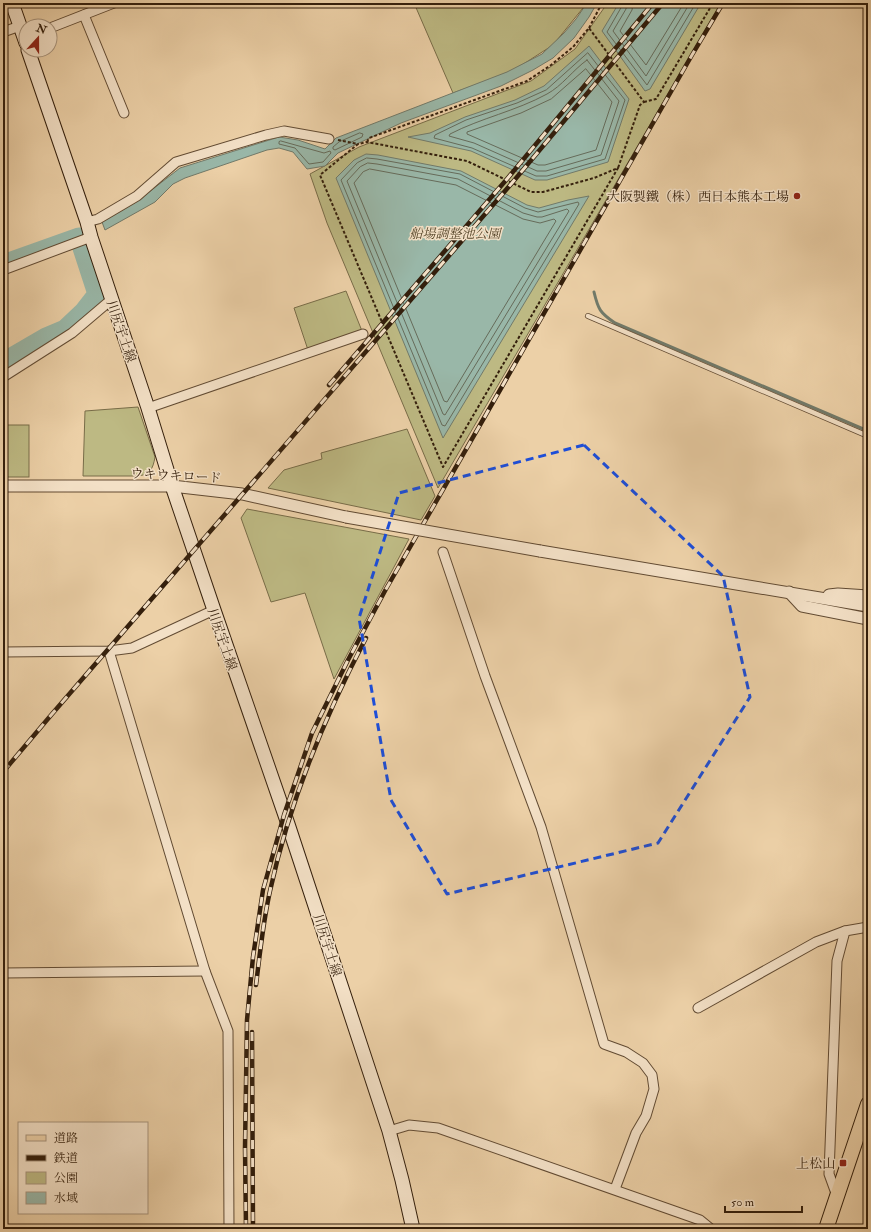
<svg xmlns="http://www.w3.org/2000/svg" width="871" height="1232" viewBox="0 0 871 1232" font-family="'IM FELL Double Pica','Noto Serif JP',serif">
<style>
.green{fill:#bdb983;stroke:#786c48}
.water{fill:#99b7a8;stroke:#717a6a}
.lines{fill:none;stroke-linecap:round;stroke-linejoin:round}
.shore{stroke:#666b5a;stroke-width:1}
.stream{stroke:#717a6a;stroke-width:3}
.river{stroke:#99b7a8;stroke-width:19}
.service-casing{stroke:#624b33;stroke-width:6}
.minor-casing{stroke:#624b33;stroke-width:11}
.tertiary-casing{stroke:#624b33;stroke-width:13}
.secondary-casing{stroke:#341f0c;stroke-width:15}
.primary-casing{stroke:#341f0c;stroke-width:16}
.path{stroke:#341f0c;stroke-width:2;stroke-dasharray:3 2;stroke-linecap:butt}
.service{stroke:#f3e0c6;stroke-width:4.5}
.minor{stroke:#f3e0c6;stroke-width:9}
.tertiary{stroke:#f3e0c6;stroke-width:11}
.secondary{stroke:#f3e0c6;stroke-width:13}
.primary{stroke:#ecd0a7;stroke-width:14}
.rail-casing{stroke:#341f0c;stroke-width:4.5}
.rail{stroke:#f3e0c6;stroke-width:3;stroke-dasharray:9;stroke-linecap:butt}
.tertiary-bridge-casing{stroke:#624b33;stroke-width:13;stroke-linecap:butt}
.tertiary-bridge{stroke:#f3e0c6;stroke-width:11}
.marked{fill:none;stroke:#1d4ed8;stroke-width:3;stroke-dasharray:8 5;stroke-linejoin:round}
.poi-dot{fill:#8f2418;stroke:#f3e0c6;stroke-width:1.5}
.labels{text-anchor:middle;stroke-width:3;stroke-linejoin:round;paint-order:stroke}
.poi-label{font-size:13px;fill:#341f0c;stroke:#f3e0c6;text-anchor:end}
.park-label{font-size:13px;font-style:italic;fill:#56462a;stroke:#f3e0c6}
.street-label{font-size:13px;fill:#341f0c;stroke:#f3e0c6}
</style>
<rect width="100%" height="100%" fill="#ecd0a7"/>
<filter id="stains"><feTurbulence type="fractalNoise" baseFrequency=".005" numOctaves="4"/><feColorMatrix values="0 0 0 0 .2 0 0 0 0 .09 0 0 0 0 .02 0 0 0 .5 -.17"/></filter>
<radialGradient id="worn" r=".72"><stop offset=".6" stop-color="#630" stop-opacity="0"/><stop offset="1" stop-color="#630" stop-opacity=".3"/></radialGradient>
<!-- green -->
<g class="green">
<path d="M414 3H587L553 45 511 72 453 93Z"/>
<path d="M605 3H721L438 488 327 223 310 174 359 147 531 81 575 49 604 8Z"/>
<path d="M346 291 362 331 308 350 294 308Z"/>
<path d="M138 407 155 457C153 469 150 475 137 476H83L85 411Z"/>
<rect x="3" y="425" width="26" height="52"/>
<path d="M407 429 435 496 421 520 268 488 284 470 322 459 321 453Z"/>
<path d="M247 509 409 539 334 679 305 593 271 602 241 518Z"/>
</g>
<!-- water -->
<g class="water">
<path d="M587 3H597L589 17 574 38 553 58 533 70 501 86 401 123 338 153 325 166 307 169 293 152 279 148 267 150 185 178 173 184 155 202 105 230 102 222 136 202 180 168 279 137 298 140 325 149 336 138 507 72 542 54 564 33 576 19Z"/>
<path d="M619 3H701L650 89 645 91 602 31Z"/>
<path d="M589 46 629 99 608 162 547 180H535L471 151 408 137 430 133 465 117 515 100 544 86Z"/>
<path d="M366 154 378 155 461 171 527 205 539 208 568 200 589 196 443 438 336 178 354 160Z"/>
</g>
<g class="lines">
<!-- shore -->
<g class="shore">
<path d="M622 3V6L607 32 647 85 696 3"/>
<path d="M627 3 626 9 613 31 646 76 690 3"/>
<path d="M633 3 632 10 620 31 646 65 684 3"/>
<path d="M588 53 625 100 605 159 547 176H536L472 148 434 138 435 135 466 120 517 103 546 90Z"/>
<path d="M587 60 619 101 601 155 546 171H537L474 143 449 136 450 134C481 118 516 111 547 94 562 86 573 70 587 60Z"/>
<path d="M586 69 612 102 596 150 545 165H538L467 134V132L470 131 521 113 551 99Z"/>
<path d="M360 133 363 134 362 137 335 150 333 149V147L339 142Z"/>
<path d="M281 141 324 153 330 151 331 153 323 162 309 164 295 148 279 144V142Z"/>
<path d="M367 158 377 159 460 174 525 208 538 212 578 202 579 204 445 426 442 425 341 180 357 163Z"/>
<path d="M368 163 377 164 458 179 523 213 537 217H542L567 209 569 211 445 415 443 414 347 181 360 167Z"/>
<path d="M370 169 456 185 523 219 540 223 554 219 556 221 447 402 444 401 354 183 363 172Z"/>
</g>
<!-- stream -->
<path class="stream" d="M594 292C598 309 600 313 615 323L868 431"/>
<!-- river -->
<g class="river">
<path d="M3 264 79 237"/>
<path d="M3 362 46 337 65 329 83 312 97 294 82 248"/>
</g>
<defs>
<path id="service" d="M588 316 868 436"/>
<g id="minor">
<path d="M84 15 124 113"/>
<path d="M50 28 114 3"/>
<path d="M3 32 20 26"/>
<path d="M87 222 98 219 137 196 176 162 266 135 284 131 329 139"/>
<path d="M3 270 91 237"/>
<path d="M3 377 72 333 112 299"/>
<path d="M148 408 363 334"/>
<path d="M443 552 485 676 541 827 604 1044 626 1052 643 1063 652 1075 654 1089 646 1116 636 1133 615 1189"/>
<path d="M109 651 205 971 228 1031 229 1229"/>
<path d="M3 652 109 651 132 648 214 610"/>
<path d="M3 973 205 971"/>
<path d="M698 1008 816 942 845 931 868 927"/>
<path d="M389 1131 409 1125 438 1128 700 1220 711 1229"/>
<path d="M837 1196 829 1174 837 961 845 931"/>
</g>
<g id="tertiary">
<path d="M3 486H172L242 494 346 517"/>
<path d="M540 551 868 606"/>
<path d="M789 592 802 606 868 619"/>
<path d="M829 595 838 594 868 596"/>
</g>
<g id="secondary">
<path d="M12 3 26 43"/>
<path d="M28 50 87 222 91 237 148 408 172 486 214 610 288 824 389 1131 402 1180 413 1229"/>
</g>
<path id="primary" d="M826 1229 868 1104"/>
</defs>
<!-- service casing -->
<use href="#service" class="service-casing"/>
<!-- minor casing -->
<use href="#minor" class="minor-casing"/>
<!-- tertiary casing -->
<use href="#tertiary" class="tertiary-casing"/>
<!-- secondary casing -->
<use href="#secondary" class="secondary-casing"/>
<!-- primary casing -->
<use href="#primary" class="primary-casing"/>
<!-- path -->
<g class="path">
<path d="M595 3 601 6"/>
<path d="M589 28 602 3"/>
<path d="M644 102 656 99 713 3"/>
<path d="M338 140 358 144 320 175 443 467 618 168 594 178 543 192H531L467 161 367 142 358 144"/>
<path d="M367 142 369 138 527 81 551 65 573 47 589 28 644 102 640 105 618 168"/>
</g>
<!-- service -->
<use href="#service" class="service"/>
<!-- minor -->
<use href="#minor" class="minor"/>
<!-- tertiary -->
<use href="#tertiary" class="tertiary"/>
<!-- secondary -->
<use href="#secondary" class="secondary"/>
<!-- primary -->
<use href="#primary" class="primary"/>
<defs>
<g id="rail">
<path d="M329 385 507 179 653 3"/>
<path d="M3 772 52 714 512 183 663 3"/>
<path d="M256 985C260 953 263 922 270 891 289 803 324 718 366 638"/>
<path d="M252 1032 253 1229"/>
<path d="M246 1229 245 1148 247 1020 253 957 263 890 284 815 312 733 348 660 386 589 692 55 723 3"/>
</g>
</defs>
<!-- rail casing -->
<use href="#rail" class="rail-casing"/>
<!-- rail -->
<use href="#rail" class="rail"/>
<defs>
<path id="tertiary-bridge" d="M346 517 540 551"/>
</defs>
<!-- tertiary-bridge casing -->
<use href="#tertiary-bridge" class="tertiary-bridge-casing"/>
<!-- tertiary-bridge -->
<use href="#tertiary-bridge" class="tertiary-bridge"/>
</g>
<!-- marked area -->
<path class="marked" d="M584 445 723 576 750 697 658 843 447 894 391 800 359 618 399 493Z"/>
<!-- markers -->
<g class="poi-dot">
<circle cx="797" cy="196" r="4"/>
<rect x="839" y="1159" width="8" height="8" rx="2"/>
</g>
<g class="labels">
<!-- poi labels -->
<g class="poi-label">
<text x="789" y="201">大阪製鐵（株）西日本熊本工場</text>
<text x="835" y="1168">上松山</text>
</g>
<!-- park labels -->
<g class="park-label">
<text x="455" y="238">船場調整池公園</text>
</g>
<!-- street labels -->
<g class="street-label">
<text transform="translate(122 331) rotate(71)" y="5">川尻宇土線</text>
<text transform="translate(176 475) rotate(3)" y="5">ウキウキロード</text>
<text transform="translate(223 639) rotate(71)" y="5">川尻宇土線</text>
<text transform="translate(328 945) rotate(72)" y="5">川尻宇土線</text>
</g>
</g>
<!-- margin -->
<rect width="871" height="1232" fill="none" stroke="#ecd0a7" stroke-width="16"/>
<rect x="4" y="4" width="863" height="1224" fill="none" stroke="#341f0c" stroke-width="2"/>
<rect x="8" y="8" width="855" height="1216" fill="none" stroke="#341f0c"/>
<!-- legend -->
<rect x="18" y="1122" width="130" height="92" fill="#f3e0c6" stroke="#a7937c"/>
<rect x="26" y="1135" width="20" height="6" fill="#ecd0a7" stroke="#a7937c"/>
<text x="54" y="1142" font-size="12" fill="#341f0c">道路</text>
<rect x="26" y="1155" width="20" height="6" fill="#341f0c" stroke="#a7937c"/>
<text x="54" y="1162" font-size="12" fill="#341f0c">鉄道</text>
<rect x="26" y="1172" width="20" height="12" fill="#bdb983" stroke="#a7937c"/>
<text x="54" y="1182" font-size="12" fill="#341f0c">公園</text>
<rect x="26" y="1192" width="20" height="12" fill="#99b7a8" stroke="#a7937c"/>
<text x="54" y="1202" font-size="12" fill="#341f0c">水域</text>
<!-- north arrow -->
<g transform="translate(38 38) rotate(21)"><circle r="19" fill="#f3e0c6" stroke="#a7937c"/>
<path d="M0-3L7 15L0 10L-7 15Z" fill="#8f2418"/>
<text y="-6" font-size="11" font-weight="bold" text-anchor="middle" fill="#341f0c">N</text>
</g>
<!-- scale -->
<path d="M725 1206v6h77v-6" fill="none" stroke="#341f0c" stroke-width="2"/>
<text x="731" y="1206" font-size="12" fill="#341f0c" stroke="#f3e0c6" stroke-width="3" paint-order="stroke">50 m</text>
<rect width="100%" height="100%" filter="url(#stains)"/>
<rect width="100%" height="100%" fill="url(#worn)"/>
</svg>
